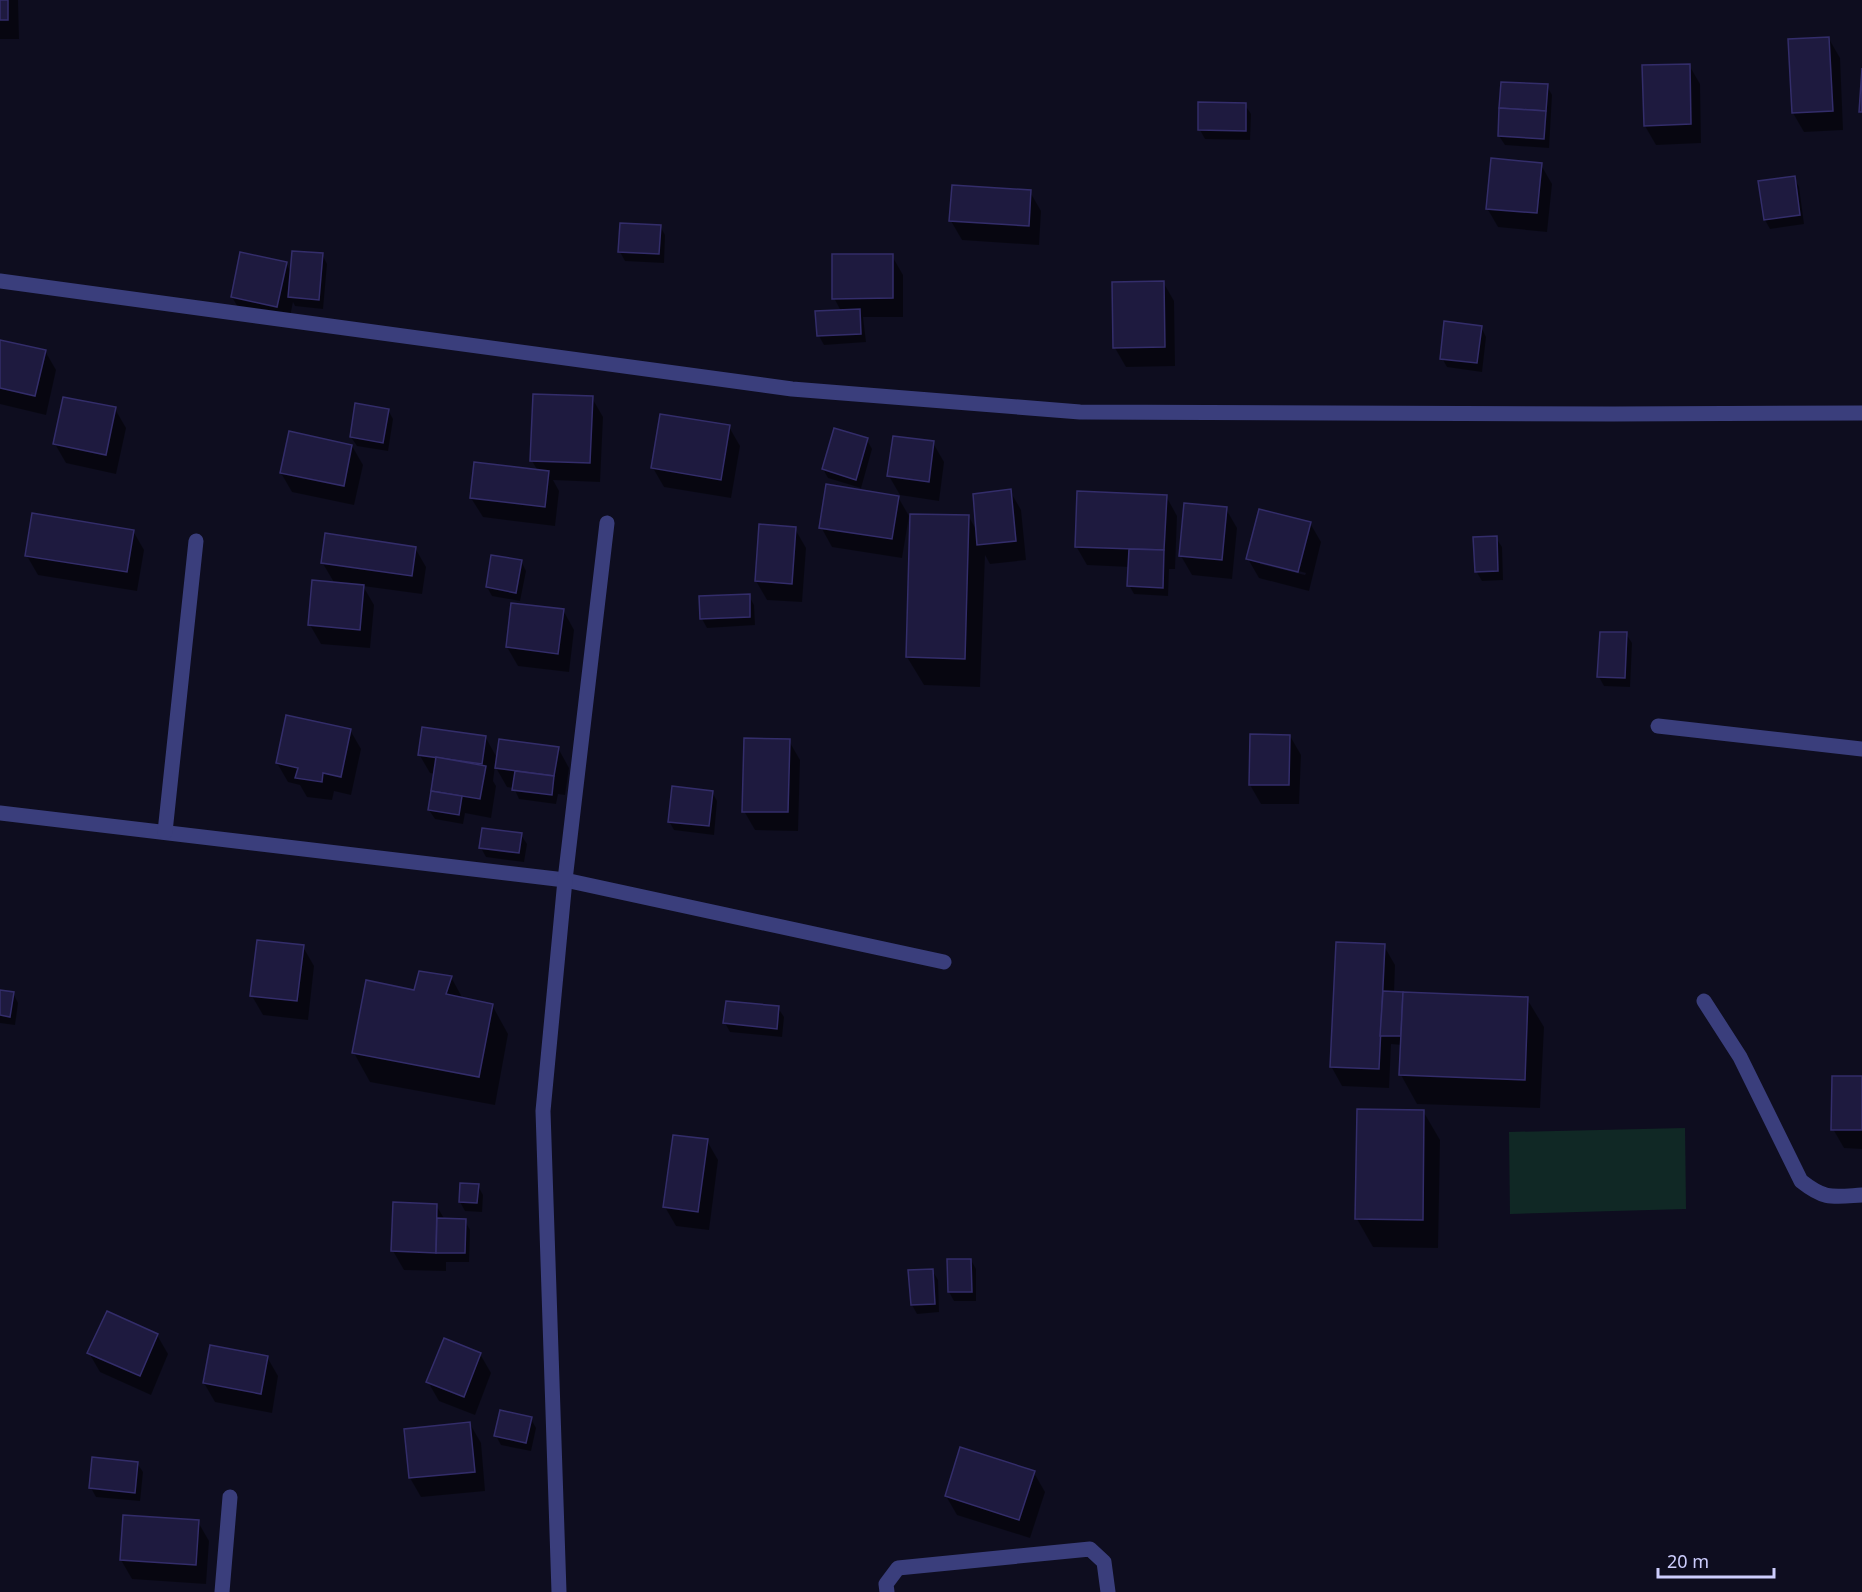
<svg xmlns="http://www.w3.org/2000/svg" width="1862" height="1592" viewBox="0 0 1862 1592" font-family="'Noto Sans',sans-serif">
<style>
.green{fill:#102825}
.shadow{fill:#0007;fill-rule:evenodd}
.building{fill:#1e1a3f;stroke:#332d6a;stroke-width:1.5}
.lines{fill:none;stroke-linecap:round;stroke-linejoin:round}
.lane{stroke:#3a3e7c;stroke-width:15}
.street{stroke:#3a3e7c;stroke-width:15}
</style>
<rect width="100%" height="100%" fill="#0e0d1f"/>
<!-- green -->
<path class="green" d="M1685 1128 1686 1209 1510 1214 1509 1132Z"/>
<!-- shadow -->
<g class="shadow">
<path d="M0 0H18L19 39H0Z"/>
<path d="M1829 39 1840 58 1843 130 1804 132 1793 113Z"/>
<path d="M1689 65 1700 84 1701 143 1656 145 1645 126Z"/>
<path d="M1547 86 1552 95 1549 148 1505 145 1499 136Z"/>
<path d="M1245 105 1251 114 1250 140 1205 139 1200 130Z"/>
<path d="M1541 165 1552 184 1547 232 1498 227 1487 208Z"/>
<path d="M1794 178 1799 187 1804 224 1770 229 1765 220Z"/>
<path d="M1030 192 1041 211 1039 245 962 240 951 221Z"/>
<path d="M660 226 665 235 664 263 625 261 620 252Z"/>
<path d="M322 254 327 264 323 309 295 306 293 302 288 326 243 316 232 297 286 263 292 274Z"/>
<path d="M892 256 903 275V317H863L866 342 824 345 819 336 841 311 834 298Z"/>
<path d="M1163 282 1174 301 1175 366 1126 367 1115 348 1113 283Z"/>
<path d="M1481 327 1486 337 1482 372 1447 367 1442 358Z"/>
<path d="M0 341 45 351 56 370 46 415 0 404Z"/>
<path d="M592 398 603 417 600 482 553 480 559 491 555 526 483 517 471 498 538 471 532 461Z"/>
<path d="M115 409 126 428 116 474 66 463 55 444Z"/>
<path d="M388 410 393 419 388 451 357 446 351 437Z"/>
<path d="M729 427 740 446 731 498 664 487 653 468Z"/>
<path d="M867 440 872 449 861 488 828 478 823 469Z"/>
<path d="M933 443 944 462 939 501 900 495 889 476Z"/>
<path d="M352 446 363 465 354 505 292 492 281 473Z"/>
<path d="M1010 491 1021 510 1026 560 990 564 985 555 980 687 924 685 907 657 969 517 978 533Z"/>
<path d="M1166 496 1177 516 1175 569H1169L1168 596 1134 594 1129 585 1130 567 1087 565 1076 546Z"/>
<path d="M898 497 909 516 902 558 832 547 821 527Z"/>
<path d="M1226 509 1237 528 1232 579 1192 575 1181 556Z"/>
<path d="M1310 523 1321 542 1309 591 1259 578 1248 559ZM1260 561 1306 573 1305 575 1260 564Z"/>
<path d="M795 529 806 548 802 602 767 600 756 581Z"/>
<path d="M133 531 144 550 137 591 38 575 27 556Z"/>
<path d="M1496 538 1502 547 1503 580 1482 581 1476 571Z"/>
<path d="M415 548 426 567 422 594 363 586 374 605 370 648 321 644 310 625 335 584 322 562Z"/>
<path d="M521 561 526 571 520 601 492 596 487 587Z"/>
<path d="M749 596 754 605 755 625 707 628 702 619Z"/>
<path d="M563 610 574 630 569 672 518 666 507 647Z"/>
<path d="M1626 634 1632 643 1630 687 1604 686 1599 677Z"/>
<path d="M350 730 361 749 351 795 334 791 332 800 307 797 300 785 288 782 277 763Z"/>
<path d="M1290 736 1301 755 1299 804H1261L1250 785Z"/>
<path d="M486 738 497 758 558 748 569 768 565 795 558 794 556 804 519 799 514 788 507 787 495 766 493 781 496 786 491 818 465 813 463 824 435 819 429 810 435 774 430 773 419 754Z"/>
<path d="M789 741 800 760 798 831 755 830 744 811Z"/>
<path d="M712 792 717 801 714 835 674 830 669 821Z"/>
<path d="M521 835 527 844 524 862 486 857 481 848Z"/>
<path d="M1384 946 1395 965 1394 993 1527 999 1544 1027 1540 1108 1417 1104 1401 1075 1402 1045 1391 1044 1389 1088 1342 1086 1331 1066Z"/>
<path d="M303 947 314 966 308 1020 263 1015 252 996Z"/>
<path d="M451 977 463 999 492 1005 508 1034 495 1105 370 1082 354 1053 415 991Z"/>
<path d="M0 991 13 993 18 1003 15 1025 0 1023Z"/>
<path d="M778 1008 784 1017 782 1037 730 1032 725 1023Z"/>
<path d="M1862 1078V1149L1844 1148 1833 1129Z"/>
<path d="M1423 1111 1440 1140 1438 1248 1373 1247 1357 1219Z"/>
<path d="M707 1141 718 1160 709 1230 676 1226 665 1207Z"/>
<path d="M478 1186 483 1195 482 1212 465 1211 460 1202Z"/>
<path d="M436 1205 445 1220 465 1221 470 1230 469 1262H446V1271L404 1270 393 1251Z"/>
<path d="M971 1260 976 1269V1301H954L949 1292 948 1261Z"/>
<path d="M932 1270 938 1280 939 1312 917 1314 912 1305Z"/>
<path d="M157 1335 168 1354 151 1395 100 1372 89 1353Z"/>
<path d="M480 1354 491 1373 475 1415 439 1401 428 1382Z"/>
<path d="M267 1357 278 1376 272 1413 215 1402 204 1383Z"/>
<path d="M531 1419 536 1428 531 1451 501 1445 496 1436Z"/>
<path d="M470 1424 481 1443 485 1491 421 1497 410 1478Z"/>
<path d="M137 1463 143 1472 140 1501 96 1497 91 1488Z"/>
<path d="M1034 1473 1045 1492 1030 1538 957 1515 946 1496Z"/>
<path d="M198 1522 209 1541 206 1584 132 1579 121 1560Z"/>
</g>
<!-- building -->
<g class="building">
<rect x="0" y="0" width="8" height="20"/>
<path d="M1829 37 1833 111 1792 113 1788 39Z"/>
<path d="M1690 64 1691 124 1644 126 1642 65Z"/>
<path d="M1862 68V112H1859Z"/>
<path d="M1501 82 1548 84 1546 111 1499 108Z"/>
<path d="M1198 102 1246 103V131L1198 130Z"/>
<path d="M1499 108 1546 111 1544 139 1498 136Z"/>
<path d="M1491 158 1542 163 1537 213 1486 209Z"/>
<path d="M1795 176 1800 215 1764 220 1758 181Z"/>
<path d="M952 185 1031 190 1029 226 949 221Z"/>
<path d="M620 223 661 225 659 254 618 252Z"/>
<path d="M292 251 323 253 319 300 288 297Z"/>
<path d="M240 252 287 262 277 307 231 297Z"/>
<path d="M832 254H893V298L832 299Z"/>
<path d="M1164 281 1165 347 1113 348 1112 282Z"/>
<path d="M860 309 861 334 817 336 815 311Z"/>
<path d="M1444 321 1482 326 1477 363 1440 359Z"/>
<path d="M0 340 46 350 35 396 0 388Z"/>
<path d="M533 394 593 396 590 463 530 461Z"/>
<path d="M63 397 116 407 106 455 53 444Z"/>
<path d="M355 403 389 409 383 443 350 437Z"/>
<path d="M660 414 730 425 721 480 651 468Z"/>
<path d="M834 428 868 438 856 480 822 469Z"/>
<path d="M289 431 352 445 344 486 280 473Z"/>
<path d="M893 436 934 441 929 482 887 476Z"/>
<path d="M474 462 549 471 545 507 470 498Z"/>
<path d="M826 484 899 496 892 539 819 528Z"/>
<path d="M1011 489 1016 541 977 545 973 494Z"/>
<path d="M1077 491 1167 495 1164 550 1075 547Z"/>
<path d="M1184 503 1227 507 1222 560 1179 556Z"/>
<path d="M1259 509 1311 522 1298 572 1246 559Z"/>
<path d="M32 513 134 530 127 572 25 556Z"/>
<path d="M910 514 969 515 965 659 906 657Z"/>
<path d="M759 524 796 527 792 584 755 581Z"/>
<path d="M325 533 416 547 412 576 321 563Z"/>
<path d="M1497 536 1498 571 1475 572 1473 537Z"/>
<path d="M1129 549 1164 550 1163 588 1127 586Z"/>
<path d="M491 555 522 560 516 593 486 587Z"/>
<path d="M312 580 364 585 360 630 308 625Z"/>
<path d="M750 594V617L700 619 699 596Z"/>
<path d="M511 603 564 609 558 654 506 647Z"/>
<path d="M1600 632H1627L1625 678 1597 677Z"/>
<path d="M286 715 351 729 341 777 323 773 322 782 295 778 298 768 276 763Z"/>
<path d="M422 727 486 736 482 764 418 755Z"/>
<path d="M1250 734 1290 735 1289 785H1249Z"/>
<path d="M744 738 790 739 788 812H742Z"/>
<path d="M499 739 559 747 554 776 495 768Z"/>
<path d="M436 757 486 766 480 799 431 791Z"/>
<path d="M515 771 554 776 552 795 512 790Z"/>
<path d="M672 786 713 791 709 826 668 822Z"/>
<path d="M431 791 462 796 459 815 428 810Z"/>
<path d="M482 828 522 833 519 853 479 848Z"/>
<path d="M257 940 304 945 297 1001 250 996Z"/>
<path d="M1336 942 1385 944 1379 1069 1330 1067Z"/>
<path d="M419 971 452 976 446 994 493 1004 479 1077 352 1053 366 980 414 990Z"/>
<path d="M0 990 14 992 10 1017 0 1015Z"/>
<path d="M1383 991 1403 992 1401 1036H1380Z"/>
<path d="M1403 992 1528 997 1525 1080 1399 1075Z"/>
<path d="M726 1001 779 1006 777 1029 723 1023Z"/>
<path d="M1832 1076H1862V1130H1831Z"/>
<path d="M1357 1109 1424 1110 1423 1220 1355 1219Z"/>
<path d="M673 1135 708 1139 698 1212 663 1207Z"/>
<path d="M460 1183 479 1184 477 1203 459 1202Z"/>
<path d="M393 1202 437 1204 436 1253 391 1251Z"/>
<path d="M437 1218 466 1219 465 1253H436Z"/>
<path d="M947 1259H971L972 1292H948Z"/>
<path d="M933 1269 935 1304 911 1305 908 1270Z"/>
<path d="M107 1311 158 1334 140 1376 87 1353Z"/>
<path d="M444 1338 481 1353 464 1397 426 1382Z"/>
<path d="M210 1345 268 1356 261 1394 203 1383Z"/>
<path d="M500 1410 532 1417 526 1443 494 1436Z"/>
<path d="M470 1422 475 1472 409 1478 404 1429Z"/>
<path d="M960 1447 1035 1471 1019 1520 945 1496Z"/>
<path d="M92 1457 138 1462 135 1493 89 1488Z"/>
<path d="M123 1515 199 1520 196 1565 120 1560Z"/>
</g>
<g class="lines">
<!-- lane -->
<g class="lane">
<path d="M1658 726 1862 749"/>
<path d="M1704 1001 1740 1057 1801 1181C1825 1200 1832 1197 1862 1195"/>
<path d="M222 1592 230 1497"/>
<path d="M887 1592 886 1584 898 1568 1090 1549 1104 1562 1108 1592"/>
</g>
<!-- street -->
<g class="street">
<path d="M0 281 792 389 1080 412 1613 414 1862 413"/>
<path d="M0 813 565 880 944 962"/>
<path d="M165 832 196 541"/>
<path d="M559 1592 543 1111 565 880 607 523"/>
</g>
</g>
<!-- scale -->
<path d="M1658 1568v9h116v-9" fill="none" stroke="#cdcdfd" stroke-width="3"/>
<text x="1667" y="1568" font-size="18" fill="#cdcdfd" stroke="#0e0d1f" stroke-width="4.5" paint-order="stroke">20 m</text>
</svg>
